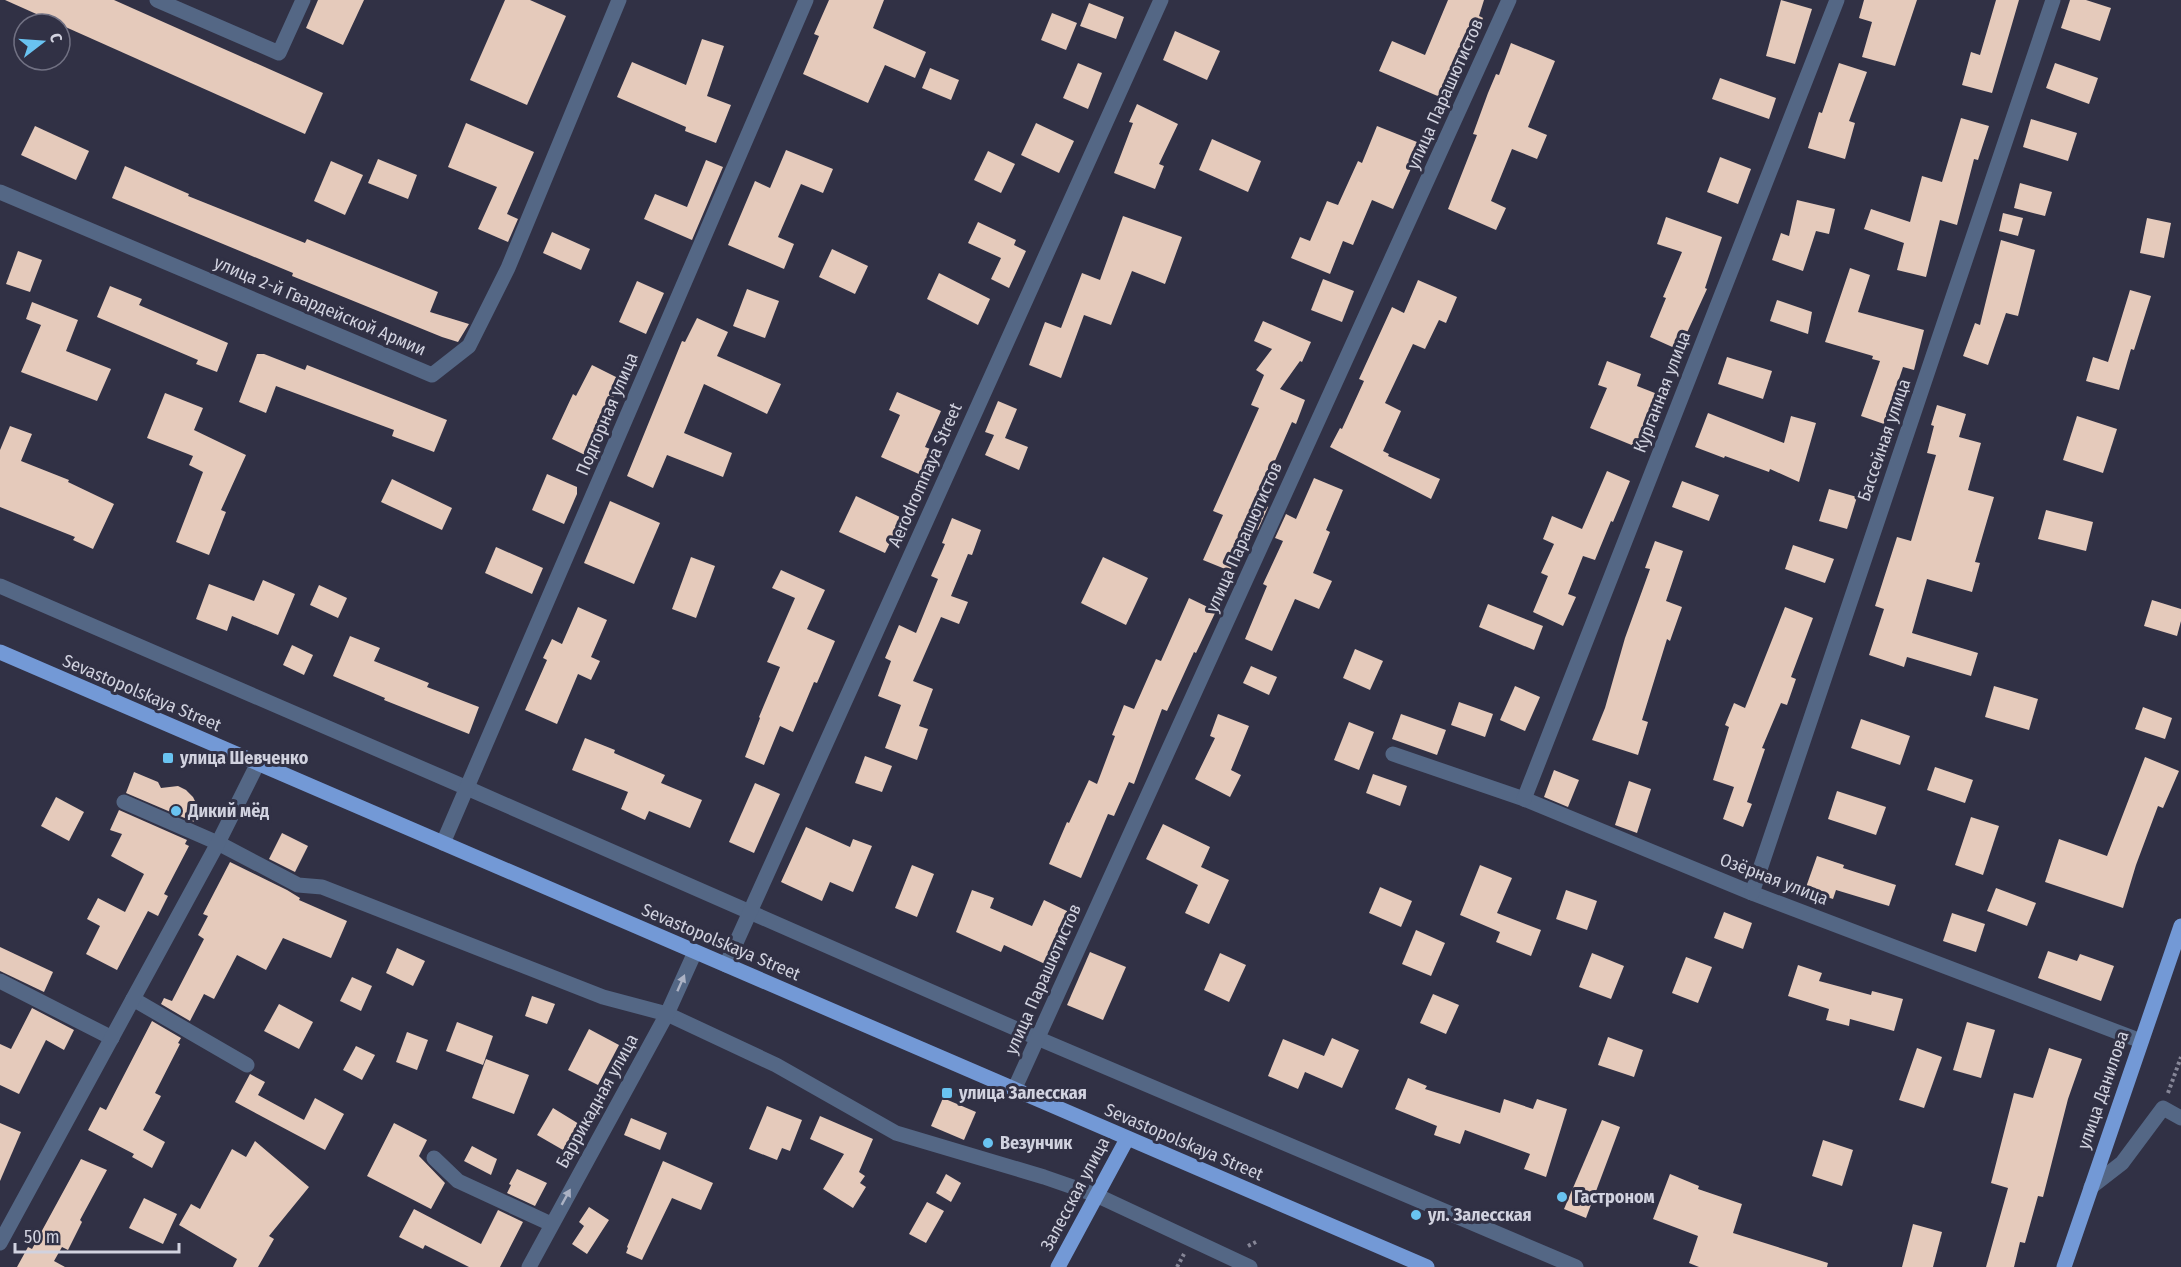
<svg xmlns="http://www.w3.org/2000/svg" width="2181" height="1267" viewBox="0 0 2181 1267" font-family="'Fira Sans Condensed',sans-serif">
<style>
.building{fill:#e5cabb}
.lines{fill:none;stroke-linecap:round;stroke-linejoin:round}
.path{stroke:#868697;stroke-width:4;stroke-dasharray:3 3;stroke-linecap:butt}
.minor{stroke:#546785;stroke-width:15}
.major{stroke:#7399d6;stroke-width:15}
.oneway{fill:#acb2c4}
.poi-dot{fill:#69c3f1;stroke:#313145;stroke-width:2}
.labels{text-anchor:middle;stroke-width:6;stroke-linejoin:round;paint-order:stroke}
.street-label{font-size:18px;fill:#d1d2df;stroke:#313145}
.poi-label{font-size:18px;font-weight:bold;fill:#d1d2df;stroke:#313145;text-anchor:start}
</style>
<rect width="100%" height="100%" fill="#313145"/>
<!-- building -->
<g class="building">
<path d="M5 0H114L323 93 305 134Z"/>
<path d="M318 0H364L343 45 306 28Z"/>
<path d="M505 0H530L566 16 527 105 470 80Z"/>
<path d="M829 0H884L873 28 926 52 915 78 885 65 868 103 803 74 819 36 814 34Z"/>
<path d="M1448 0H1484L1479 16 1483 18 1447 100 1379 71 1392 41 1425 55Z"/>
<path d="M1781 0 1812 9 1795 64 1766 56Z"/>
<path d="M1864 0H1917L1895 66 1862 57 1872 22 1859 18Z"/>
<path d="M1996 0H2019L1992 93 1962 85 1971 52 1980 55Z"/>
<path d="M2070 0H2086L2111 8 2100 41 2061 28Z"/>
<path d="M1089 3 1124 17 1116 39 1080 26Z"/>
<path d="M1052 13 1077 23 1066 50 1041 40Z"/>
<path d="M1175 31 1220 51 1207 80 1163 60Z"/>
<path d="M702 39 724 46 707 96 731 105 716 143 685 131 686 127 617 97 632 62 686 85Z"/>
<path d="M1511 43 1555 61 1528 127 1547 135 1537 159 1512 149 1491 201 1506 208 1496 230 1448 209 1477 135 1473 134 1488 93 1496 74 1499 75Z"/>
<path d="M1078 63 1102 73 1088 109 1063 98Z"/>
<path d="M1839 63 1867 72 1849 121 1855 123 1845 159 1808 148 1819 112 1822 113Z"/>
<path d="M2055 63 2098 78 2089 104 2046 88Z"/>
<path d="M930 68 959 80 951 100 922 88Z"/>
<path d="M1720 78 1776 98 1769 119 1712 99Z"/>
<path d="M1137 104 1178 124 1159 164 1164 166 1155 189 1114 173 1133 123 1129 122Z"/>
<path d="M1961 118 1989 126 1978 160 1974 159 1957 225 1940 220 1926 277 1897 270 1904 243 1864 229 1871 209 1910 222 1922 176 1942 182Z"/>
<path d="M2031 119 2077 133 2068 161 2023 147Z"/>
<path d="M466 123 534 152 507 214 518 219 508 242 478 229 497 187 448 167Z"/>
<path d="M1036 123 1074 141 1059 173 1021 155Z"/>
<path d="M35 126 89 151 76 180 21 155Z"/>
<path d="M1377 126 1422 144 1393 209 1372 200 1353 245 1343 241 1330 274 1291 258 1300 237 1310 241 1327 201 1338 205 1358 161 1362 163Z"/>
<path d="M1212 139 1261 161 1248 192 1199 170Z"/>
<path d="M786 150 833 169 823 193 801 184 778 237 794 244 784 269 728 245 755 181 770 188Z"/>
<path d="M988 151 1015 164 1001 193 974 180Z"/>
<path d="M1720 157 1751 169 1738 204 1707 192Z"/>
<path d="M378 159 417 175 408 199 368 183Z"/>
<path d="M706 160 723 167 692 240 644 219 655 194 687 207Z"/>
<path d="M331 161 363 175 345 215 314 201Z"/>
<path d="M125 166 189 194 188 196 305 243 307 239 438 292 430 312 469 324 458 342 442 337 292 276 293 273 112 198Z"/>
<path d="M2020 183 2052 192 2045 216 2014 208Z"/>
<path d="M1797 200 1835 209 1829 234 1816 231 1803 271 1772 260 1781 233 1789 236Z"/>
<path d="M2003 213 2023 218 2018 236 1999 231Z"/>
<path d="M1123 216 1182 237 1165 284 1132 271 1111 325 1084 315 1061 378 1029 365 1045 322 1061 328 1082 273 1100 280Z"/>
<path d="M1666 217 1722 237 1705 288 1707 289 1679 350 1650 337 1666 298 1663 297 1682 252 1657 244Z"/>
<path d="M2147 218 2171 223 2164 258 2140 253Z"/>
<path d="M978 222 1016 240 1014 245 1026 251 1009 288 991 279 1001 258 968 243Z"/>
<path d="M552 232 590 249 581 270 543 253Z"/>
<path d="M2001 240 2035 250 2018 316 2006 313 1988 365 1963 356 1975 323 1980 325Z"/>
<path d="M832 249 868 266 855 294 819 277Z"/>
<path d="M18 251 42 260 30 292 6 284Z"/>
<path d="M1850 268 1870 275 1858 312 1924 330 1914 370 1903 367 1884 424 1861 416 1880 361 1872 359 1873 356 1825 342Z"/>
<path d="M939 273 990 299 978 325 927 299Z"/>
<path d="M1323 279 1354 291 1342 322 1311 310Z"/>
<path d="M1418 280 1457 297 1446 323 1439 320 1425 349 1413 344 1385 403 1401 411 1383 451 1389 454 1388 456 1440 479 1431 499 1330 447 1340 428 1342 429 1364 381 1359 379 1392 307 1404 313Z"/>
<path d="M637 281 664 293 646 334 619 322Z"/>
<path d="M110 286 142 299 139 305 228 343 217 372 196 364 198 360 97 317Z"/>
<path d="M747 289 779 301 765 338 733 326Z"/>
<path d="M2130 290 2151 296 2134 350 2131 349 2119 390 2086 381 2093 357 2108 362Z"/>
<path d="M1777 300 1812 312 1808 334 1770 321Z"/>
<path d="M32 302 78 320 66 351 111 369 97 401 21 372 41 325 26 319Z"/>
<path d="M697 318 728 332 717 356 781 384 767 414 704 384 684 433 732 453 723 477 667 455 653 488 627 476 682 341 685 342Z"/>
<path d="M1263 321 1311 342 1302 362 1300 361 1280 389 1305 400 1296 424 1292 422 1270 472 1278 475 1266 506 1268 507 1258 530 1250 527 1230 571 1203 560 1223 515 1213 511 1259 408 1251 405 1264 375 1256 370 1272 349 1254 341Z"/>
<path d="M257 354H264L305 370 307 365 447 420 434 452 392 436 394 430 276 386 266 413 239 402Z"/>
<path d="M1727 357 1772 371 1763 399 1718 384Z"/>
<path d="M1607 361 1641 374 1637 386 1660 395 1639 448 1590 428 1607 388 1598 385Z"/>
<path d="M592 365 622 380 585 455 552 439 573 394 576 396Z"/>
<path d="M897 392 941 411 925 447 933 450 921 475 881 457 900 415 889 410Z"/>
<path d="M165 393 203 408 194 430 246 455 221 510 226 512 209 555 176 542 203 472 189 465 193 456 147 438Z"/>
<path d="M998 401 1017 409 1005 438 1028 447 1019 470 985 455 994 435 985 432Z"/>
<path d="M1937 405 1966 414 1959 437 1981 443 1968 490 1994 497 1975 562 1980 563 1972 592 1927 579 1912 633 1978 653 1971 676 1907 657 1904 667 1869 655 1884 609 1875 606 1897 537 1911 541 1936 455 1927 453 1934 426 1931 425Z"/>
<path d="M1708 413 1784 443 1791 416 1816 423 1799 482 1770 469 1769 472 1725 456 1724 458 1695 447Z"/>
<path d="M2077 416 2117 429 2103 473 2063 460Z"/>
<path d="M10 426 32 434 21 461 69 480 68 482 114 504 93 549 73 540 75 537 0 507V450Z"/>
<path d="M1607 471 1630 481 1613 522 1611 521 1595 560 1583 556 1568 594 1576 597 1563 626 1533 612 1548 576 1541 573 1554 544 1543 539 1552 516 1582 529Z"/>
<path d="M547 474 577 487V494L564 524 532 510Z"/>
<path d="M1314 478 1343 490 1326 530 1330 532 1313 573 1332 581 1319 609 1295 599 1272 651 1245 639 1267 586 1263 584 1283 541 1275 538 1286 514 1296 519Z"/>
<path d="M392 479 452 508 442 530 381 502Z"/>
<path d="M1682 481 1719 495 1709 521 1672 507Z"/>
<path d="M1829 489 1857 497 1847 529 1819 521Z"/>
<path d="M856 496 902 518 885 553 839 532Z"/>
<path d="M610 501 660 523 634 584 584 563Z"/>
<path d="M2046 510 2093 522 2086 551 2038 539Z"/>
<path d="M952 518 981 530 972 555 968 554 951 596 968 602 959 624 941 617 913 681 933 689 919 726 928 729 917 760 885 748 901 705 878 696 891 661 885 658 899 625 916 633 938 579 931 576 945 544 942 543Z"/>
<path d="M1655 541 1683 551 1666 601 1682 607 1670 641 1667 639 1642 720 1648 722 1638 755 1592 740 1605 708 1625 638 1650 569 1645 568Z"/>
<path d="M1793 545 1834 559 1825 583 1785 569Z"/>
<path d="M496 547 543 568 532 594 485 573Z"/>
<path d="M691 557 715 566 696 618 672 609Z"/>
<path d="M1103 557 1148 578 1126 625 1081 603Z"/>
<path d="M781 570 825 590 807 629 835 641 817 683 814 682 793 732 780 726 764 765 745 757 760 718 759 717 780 667 767 662 795 598 772 588Z"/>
<path d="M263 580 295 594 278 635 232 616 227 631 196 619 209 584 254 601Z"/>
<path d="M319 585 347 598 338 618 310 605Z"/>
<path d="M1189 598 1216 611 1196 653 1194 652 1167 711 1162 709 1134 784 1129 782 1114 816 1108 814 1081 878 1049 864 1067 822 1069 823 1089 780 1097 784 1115 736 1112 735 1124 705 1134 709 1156 659 1161 661Z"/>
<path d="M2152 600 2181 609V621L2177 636 2144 626Z"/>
<path d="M1488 604 1543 626 1534 650 1479 627Z"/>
<path d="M578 607 607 620 591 657 600 661 591 680 578 674 557 724 525 710 547 660 543 658 552 639 562 644Z"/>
<path d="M1785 607 1813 618 1791 677 1796 679 1787 705 1781 703 1762 748 1765 749 1747 802 1752 804 1743 827 1723 819 1734 787 1713 780 1729 727 1725 725 1734 703 1745 708Z"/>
<path d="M350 636 380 648 374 661 429 683 427 687 479 707 469 734 384 700 385 698 333 676Z"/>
<path d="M292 645 313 655 304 675 283 665Z"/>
<path d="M1355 649 1383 661 1370 690 1343 678Z"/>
<path d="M1251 666 1277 677 1269 695 1243 683Z"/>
<path d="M1515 686 1540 697 1525 731 1500 720Z"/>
<path d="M1994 686 2038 699 2029 730 1985 717Z"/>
<path d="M1459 702 1493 714 1485 737 1451 725Z"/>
<path d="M2143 707 2172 718 2165 739 2135 729Z"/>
<path d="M1218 714 1249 726 1231 770 1241 775 1230 797 1195 779 1215 738 1210 736Z"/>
<path d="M1401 714 1446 730 1437 755 1392 739Z"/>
<path d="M1861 719 1910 736 1900 765 1851 748Z"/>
<path d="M1349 722 1374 732 1359 770 1334 760Z"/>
<path d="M585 738 615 750 614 753 665 775 661 783 702 800 690 828 649 811 645 820 621 809 628 792 572 770Z"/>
<path d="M865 756 892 766 882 792 855 783Z"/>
<path d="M2145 757 2179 771 2163 808 2158 806 2136 865 2123 908 2045 882 2059 839 2107 856Z"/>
<path d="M1935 767 1973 780 1965 803 1927 790Z"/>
<path d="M1554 770 1579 780 1568 807 1544 797Z"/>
<path d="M134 772 158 782 161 788 178 786 186 790 193 797 199 809 194 822 126 793Z"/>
<path d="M1373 774 1407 786 1400 806 1366 793Z"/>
<path d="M1629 781 1651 789 1637 833 1615 825Z"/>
<path d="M755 783 780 794 754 853 729 842Z"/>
<path d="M1837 791 1886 807 1876 835 1828 819Z"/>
<path d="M56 797 84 812 69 841 41 826Z"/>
<path d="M119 810 187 840 185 844 189 846 164 894 168 896 158 916 148 911 117 970 86 954 100 926 87 919 98 898 125 912 144 874 111 856 122 834 110 830Z"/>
<path d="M1971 817 1999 826 1983 875 1955 865Z"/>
<path d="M1163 824 1210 847 1201 867 1229 880 1209 924 1185 913 1198 885 1146 859Z"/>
<path d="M806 827 850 847 853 839 872 846 853 892 830 882 822 901 781 882Z"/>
<path d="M282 833 308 846 295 872 269 859Z"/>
<path d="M1817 856 1844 865 1843 868 1896 885 1889 906 1836 890 1833 899 1805 890Z"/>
<path d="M230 862 287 890 300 898 299 900 347 921 331 958 283 938 266 970 237 955 214 999 204 994 190 1021 161 1004 164 998 172 1001 204 939 198 935 208 916 203 914Z"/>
<path d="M912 865 934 874 917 917 895 908Z"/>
<path d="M1480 865 1512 878 1497 913 1541 930 1531 956 1496 942 1500 932 1460 915Z"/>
<path d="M1380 887 1412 901 1401 927 1369 913Z"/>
<path d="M1996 888 2036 903 2027 926 1987 911Z"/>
<path d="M972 890 994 898 990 908 1032 926 1044 900 1069 912 1045 964 1004 945 1001 952 956 932Z"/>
<path d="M1566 890 1597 901 1587 930 1556 919Z"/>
<path d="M1724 912 1752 923 1743 949 1714 938Z"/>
<path d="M1952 913 1985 924 1976 952 1943 941Z"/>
<path d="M1416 930 1445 943 1431 976 1402 964Z"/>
<path d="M0 947 53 972 44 992 0 971Z"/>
<path d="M397 948 425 961 413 986 386 973Z"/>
<path d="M2048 951 2077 961 2080 954 2114 966 2101 1001 2038 978Z"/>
<path d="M1090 952 1126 967 1103 1020 1067 1005Z"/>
<path d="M1220 953 1246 965 1229 1002 1204 990Z"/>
<path d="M1592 953 1624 966 1611 999 1579 987Z"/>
<path d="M1686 957 1712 967 1698 1003 1672 993Z"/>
<path d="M1798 965 1822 973 1819 981 1871 995 1872 991 1903 999 1894 1031 1850 1019 1849 1026 1826 1020 1829 1009 1788 996Z"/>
<path d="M352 977 372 986 361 1011 340 1001Z"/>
<path d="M1433 994 1459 1005 1446 1034 1420 1023Z"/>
<path d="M532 996 555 1004 547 1024 525 1016Z"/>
<path d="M279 1004 313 1022 299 1049 264 1031Z"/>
<path d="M32 1008 74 1030 64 1050 46 1040 19 1094 0 1085V1044L11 1049Z"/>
<path d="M152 1021 181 1038 178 1043 180 1044 155 1093 161 1096 143 1130 165 1142 152 1168 132 1157 134 1154 88 1130 100 1107 106 1110Z"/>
<path d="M457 1022 493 1036 483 1065 446 1051Z"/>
<path d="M1967 1022 1995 1030 1981 1078 1953 1070Z"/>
<path d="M589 1029 619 1045 598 1085 568 1070Z"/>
<path d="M407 1032 428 1040 417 1070 396 1062Z"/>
<path d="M1608 1037 1643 1050 1634 1077 1598 1065Z"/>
<path d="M1332 1038 1359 1050 1342 1088 1305 1072 1298 1089 1268 1076 1283 1039 1324 1056Z"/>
<path d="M356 1046 375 1055 362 1080 343 1070Z"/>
<path d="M1917 1048 1942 1057 1924 1108 1899 1100Z"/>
<path d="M2049 1048 2082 1059 2068 1099 2043 1197 2038 1196 2025 1243 2020 1242 2014 1267H1986L2008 1188 1991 1183 2014 1093 2033 1098Z"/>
<path d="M486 1059 529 1075 514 1114 472 1098Z"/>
<path d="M250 1074 265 1082 258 1095 304 1120 315 1098 344 1114 325 1150 235 1102Z"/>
<path d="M1408 1078 1427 1086 1425 1089 1500 1113 1504 1099 1533 1109 1537 1099 1567 1109 1546 1177 1524 1169 1530 1154 1465 1130 1460 1144 1434 1135 1437 1126 1395 1109Z"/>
<path d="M943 1098 976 1112 964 1140 931 1126Z"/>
<path d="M767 1106 802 1120 790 1151 782 1148 777 1160 749 1149Z"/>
<path d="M553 1108 579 1124 563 1150 537 1135Z"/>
<path d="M820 1116 873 1139 859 1172 865 1176 860 1183 866 1187 853 1208 823 1189 844 1154 810 1139Z"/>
<path d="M631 1118 667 1133 660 1150 624 1135Z"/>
<path d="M1602 1120 1620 1127 1586 1218 1564 1209Z"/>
<path d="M0 1123 21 1132 0 1181Z"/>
<path d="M394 1123 427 1140 419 1156 445 1183 431 1209 367 1176Z"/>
<path d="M1823 1140 1853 1150 1842 1186 1812 1176Z"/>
<path d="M255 1141 309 1187 269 1236 274 1239 258 1267H233L237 1259 179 1225 191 1204 200 1209 232 1149 246 1157Z"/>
<path d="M472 1146 497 1159 491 1175 464 1161Z"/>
<path d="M81 1159 107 1170 80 1220 82 1222 68 1250 62 1247 54 1261 65 1267H17L28 1247 32 1249Z"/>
<path d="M663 1161 713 1183 701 1210 672 1198 642 1260 626 1253 628 1248 627 1247Z"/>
<path d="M517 1169 547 1183 535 1206 507 1193 511 1185 509 1184Z"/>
<path d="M946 1174 961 1183 951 1202 936 1193Z"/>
<path d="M1670 1174 1699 1186 1698 1189 1742 1204 1733 1233 1828 1263 1827 1267H1699L1689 1263 1698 1236 1653 1219Z"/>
<path d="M144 1198 177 1214 163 1244 129 1228Z"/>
<path d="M927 1202 944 1211 926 1243 909 1234Z"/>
<path d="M589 1207 609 1220 587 1254 572 1244 584 1226 579 1222Z"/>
<path d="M414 1209 481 1244 498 1210 523 1222 500 1267H469L425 1245 423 1249 399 1237Z"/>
<path d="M1913 1224 1942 1232 1933 1267H1902Z"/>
</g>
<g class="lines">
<!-- path -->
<g class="path">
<path d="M2168 1093 2181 1057"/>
<path d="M1248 1246 1256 1242"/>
<path d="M1177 1267 1184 1254"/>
</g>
<!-- minor -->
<g class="minor">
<path d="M157 0 279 53 303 0"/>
<path d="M0 192 432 375 469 346 508 268 619 0"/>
<path d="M0 586 467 788 1037 1038 1576 1267"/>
<path d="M1393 754 1524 799 1752 893 2141 1041"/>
<path d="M1524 799 1837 0"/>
<path d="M124 802 218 843 298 885 322 887 603 997 667 1014 776 1065 896 1133 1044 1177 1096 1195 1250 1267"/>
<path d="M443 843 806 0"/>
<path d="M1752 893 2053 0"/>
<path d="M726 965 1161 0"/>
<path d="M0 981 112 1038"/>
<path d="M133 999 247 1065"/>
<path d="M1014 1090 1509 0"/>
<path d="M434 1158 458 1181 551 1224"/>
<path d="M2091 1187 2122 1163 2163 1108 2181 1118"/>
<path d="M0 1243 218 843 258 763"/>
<path d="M529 1267 667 1014 695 952"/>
</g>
<!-- major -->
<g class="major">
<path d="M0 652 1427 1267"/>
<path d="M1058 1267 1127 1139"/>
<path d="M2064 1267 2181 926"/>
</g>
</g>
<!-- one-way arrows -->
<defs><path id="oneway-solid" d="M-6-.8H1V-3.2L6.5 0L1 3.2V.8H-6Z" transform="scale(1.5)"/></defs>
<g class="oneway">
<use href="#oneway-solid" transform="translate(681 983) rotate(-66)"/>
<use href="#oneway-solid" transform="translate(566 1197) rotate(-61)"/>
</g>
<!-- markers -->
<g class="poi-dot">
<rect x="162" y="752" width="12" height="12" rx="3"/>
<circle cx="176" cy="811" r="6"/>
<rect x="941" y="1087" width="12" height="12" rx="3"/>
<circle cx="988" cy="1143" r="6"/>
<circle cx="1562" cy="1197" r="6"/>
<circle cx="1416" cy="1215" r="6"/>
</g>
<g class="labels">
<!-- street labels -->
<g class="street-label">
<text transform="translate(1445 94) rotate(-66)" y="6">улица Парашютистов</text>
<text transform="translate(320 306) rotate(23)" y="6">улица 2-й Гвардейской Армии</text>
<text transform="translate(1662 392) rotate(-69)" y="6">Курганная улица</text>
<text transform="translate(607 414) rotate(-67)" y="6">Подгорная улица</text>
<text transform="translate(1884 440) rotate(-71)" y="6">Бассейная улица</text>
<text transform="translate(925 475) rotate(-66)" y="6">Aerodromnaya Street</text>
<text transform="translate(1244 537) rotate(-66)" y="6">улица Парашютистов</text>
<text transform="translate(142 693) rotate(23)" y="6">Sevastopolskaya Street</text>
<text transform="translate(1774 879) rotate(21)" y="6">Озёрная улица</text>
<text transform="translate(721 942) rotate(23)" y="6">Sevastopolskaya Street</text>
<text transform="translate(1043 979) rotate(-66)" y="6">улица Парашютистов</text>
<text transform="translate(2103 1090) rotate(-71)" y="6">улица Данилова</text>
<text transform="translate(597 1101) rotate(-61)" y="6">Баррикадная улица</text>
<text transform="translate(1184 1142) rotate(23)" y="6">Sevastopolskaya Street</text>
<text transform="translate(1075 1194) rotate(-62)" y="6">Залесская улица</text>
</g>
<!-- poi labels -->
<g class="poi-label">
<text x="180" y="764">улица Шевченко</text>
<text x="188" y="817">Дикий мёд</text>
<text x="959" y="1099">улица Залесская</text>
<text x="1000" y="1149">Везунчик</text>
<text x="1574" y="1203">Гастроном</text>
<text x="1428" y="1221">ул. Залесская</text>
</g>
</g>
<!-- north arrow -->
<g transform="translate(42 42) rotate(73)"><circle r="28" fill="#313145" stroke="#717183" stroke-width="1.5"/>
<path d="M0-4.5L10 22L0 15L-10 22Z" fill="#69c3f1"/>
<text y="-9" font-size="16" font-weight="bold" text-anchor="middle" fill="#d1d2df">С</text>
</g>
<!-- scale -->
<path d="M15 1243v9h164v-9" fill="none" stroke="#d1d2df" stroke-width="3"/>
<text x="24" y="1243" font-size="18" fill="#d1d2df" stroke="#313145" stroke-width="4.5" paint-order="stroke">50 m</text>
</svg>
